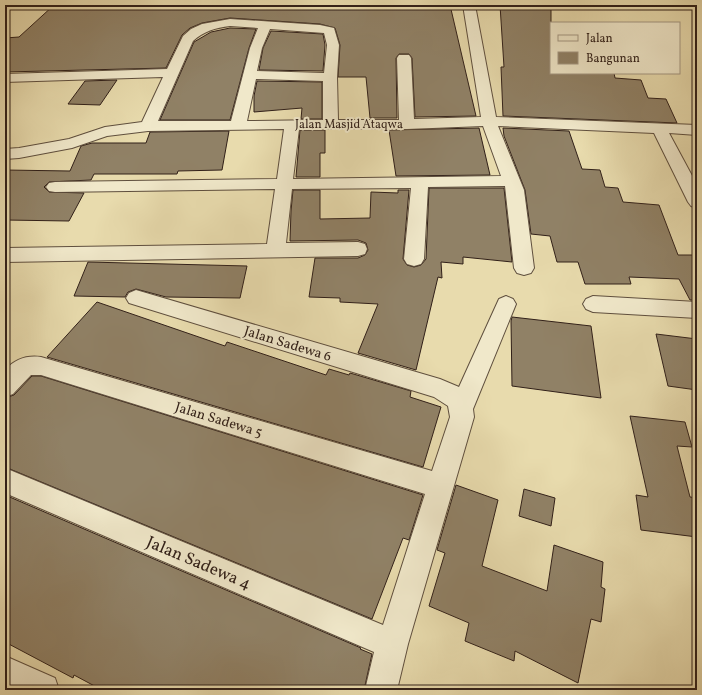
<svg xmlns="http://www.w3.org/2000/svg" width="702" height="695" viewBox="0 0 702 695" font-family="Vollkorn,serif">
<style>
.building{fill:#908166;stroke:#312019}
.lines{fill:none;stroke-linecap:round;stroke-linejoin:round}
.minor-casing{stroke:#5f4f3e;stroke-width:2}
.minor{fill:#f0e8ca;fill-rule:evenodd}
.labels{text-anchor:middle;stroke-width:4;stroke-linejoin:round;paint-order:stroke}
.far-street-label{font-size:12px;fill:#312019;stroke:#f0e8ca}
.street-label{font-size:14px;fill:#312019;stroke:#f0e8ca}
.near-street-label{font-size:17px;fill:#312019;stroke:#f0e8ca}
</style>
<rect width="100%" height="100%" fill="#e8dbad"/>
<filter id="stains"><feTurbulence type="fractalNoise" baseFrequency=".005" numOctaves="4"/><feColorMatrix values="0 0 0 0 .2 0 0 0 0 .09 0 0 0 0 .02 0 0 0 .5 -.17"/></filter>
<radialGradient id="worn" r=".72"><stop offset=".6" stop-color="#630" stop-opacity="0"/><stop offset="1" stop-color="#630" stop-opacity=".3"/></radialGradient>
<!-- building -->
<g class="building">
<path d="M54 5H450L476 116 415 117 412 58 409 54H399L396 58 397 118H370L366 77H338L340 45 335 28 320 24 230 18 202 23 190 28 182 35 166 68 5 72V38L19 37Z"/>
<path d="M500 5H538L539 7H551V73H614L615 78 641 80 648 98 666 99 677 123 503 116 501 67H504Z"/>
<path d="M230 28 256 29 249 48 230 120H160L194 42 211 32Z"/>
<path d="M271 31 323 34 325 45 323 71 259 70 263 48Z"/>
<path d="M117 80 100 105 68 104 85 81Z"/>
<path d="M257 81 322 82V119H301L302 108 254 112V96Z"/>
<path d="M479 128 490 175 396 176 389 130Z"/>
<path d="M503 128 569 131 582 169 600 170 605 187 618 188 623 202 659 205 678 255H697V300H690L679 279 629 277 631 284H585L578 262H557L550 236 531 234 525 190 504 136Z"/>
<path d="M300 130H325V153H320V177H296Z"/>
<path d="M229 131 222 170 178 171 177 174H94L91 180 49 182 44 187 49 192 84 193 69 221 5 220V170L70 171 81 146 92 143H146L150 132Z"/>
<path d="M429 188H504L512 262 463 257V264L441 262 442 278 438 277 416 370 358 353 378 304 340 302V298L309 297 315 258H358L365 255 368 250 366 243 358 240 290 241 291 211 293 190H320V219L370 218 371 192 398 193V190H409L403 259 407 265 414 267 421 265 426 259Z"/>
<path d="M88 262 247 266 240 298 166 297 136 289 128 292 125 297 74 296Z"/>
<path d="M97 302 225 346 227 342 326 375 329 369 349 375 350 373 411 391 410 397 441 407 423 467 47 357Z"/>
<path d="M512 317 591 326 601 398 512 386 511 321Z"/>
<path d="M656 334 697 339V390L668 386Z"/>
<path d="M32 376H41L423 495 409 540 403 538 372 619 5 467V401L8 397 14 395Z"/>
<path d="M630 416 685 422 692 447 677 446 690 497 697 498V537L641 530 636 495 648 497Z"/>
<path d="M456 485 498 500 482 566 547 591 554 545 603 562 601 587 605 589 601 622 591 619 578 683 515 651 514 661 465 641 469 623 429 606 445 553 437 550Z"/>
<path d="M524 489 555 498 551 526 519 516Z"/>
<path d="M5 495 361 648 360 649 372 654 364 690H102L74 675 73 678 5 642Z"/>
</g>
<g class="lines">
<defs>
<g id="minor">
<path d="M463 5H475L496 117 697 125V135L669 133 697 185V208L691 206 688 202 654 133 498 126 524 190 534 268 531 273 524 275 517 273 514 268 505 186 428 187 424 259 421 264 414 266 407 264 404 259 411 188 292 189 286 243 358 242 365 244 367 249 365 254 358 256 5 262V248L267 244 275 189 55 192 49 191 46 187 49 183 55 182 277 179 284 129 148 131 107 136 72 148 19 158 5 159V149L19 148 69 139 105 127 142 122 163 77 5 82V74L167 69 183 36 191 29 202 24 230 19 320 25 334 28 339 45 337 77 338 120H399L397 58 399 55H409L411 58 414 119 481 117ZM230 26 258 28 250 48 231 121H158L193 41C204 31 215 28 230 26ZM270 29 324 33 327 45 324 73 257 71 262 48ZM256 79 323 81V120L247 121ZM483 126 501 176 293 179 299 129H407Z"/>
<path d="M136 290 440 379 459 387 499 299 506 296 513 299 516 304 473 409 474 417 408 644 397 690H365L374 652 5 493V468L383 625 425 494 41 375H31L13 394 5 397V370C15 359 27 355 41 357L432 471 450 417 448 406 434 397 129 303 126 298 129 293Z"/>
<path d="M593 296 697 302V318L593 312 586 309 583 304 586 299Z"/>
<path d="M5 656 55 678 59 690 5 689Z"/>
</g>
</defs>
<!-- minor casing -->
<use href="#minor" class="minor-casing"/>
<!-- minor -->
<use href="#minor" class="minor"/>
</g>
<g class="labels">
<!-- far-street labels -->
<g class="far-street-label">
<text x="349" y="128">Jalan Masjid Ataqwa</text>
</g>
<!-- street labels -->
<g class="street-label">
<text transform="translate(288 343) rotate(17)" y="5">Jalan Sadewa 6</text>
<text transform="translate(219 419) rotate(17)" y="5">Jalan Sadewa 5</text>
</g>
<!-- near-street labels -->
<g class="near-street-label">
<text transform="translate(199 562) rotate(23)" y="6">Jalan Sadewa 4</text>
</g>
</g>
<!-- margin -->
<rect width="702" height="695" fill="none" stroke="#e8dbad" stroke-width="20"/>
<rect x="6" y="6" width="690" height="683" fill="none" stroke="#312019" stroke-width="2"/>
<rect x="10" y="10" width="682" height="675" fill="none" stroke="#312019"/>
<!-- legend -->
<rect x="550" y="22" width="130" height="52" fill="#f0e8ca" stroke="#a49883"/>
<rect x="558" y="35" width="20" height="6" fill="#f0e8ca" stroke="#a49883"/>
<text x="586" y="42" font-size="12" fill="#312019">Jalan</text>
<rect x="558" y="52" width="20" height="12" fill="#908166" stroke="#a49883"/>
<text x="586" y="62" font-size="12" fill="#312019">Bangunan</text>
<rect width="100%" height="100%" filter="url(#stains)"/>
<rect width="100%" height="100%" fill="url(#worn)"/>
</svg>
